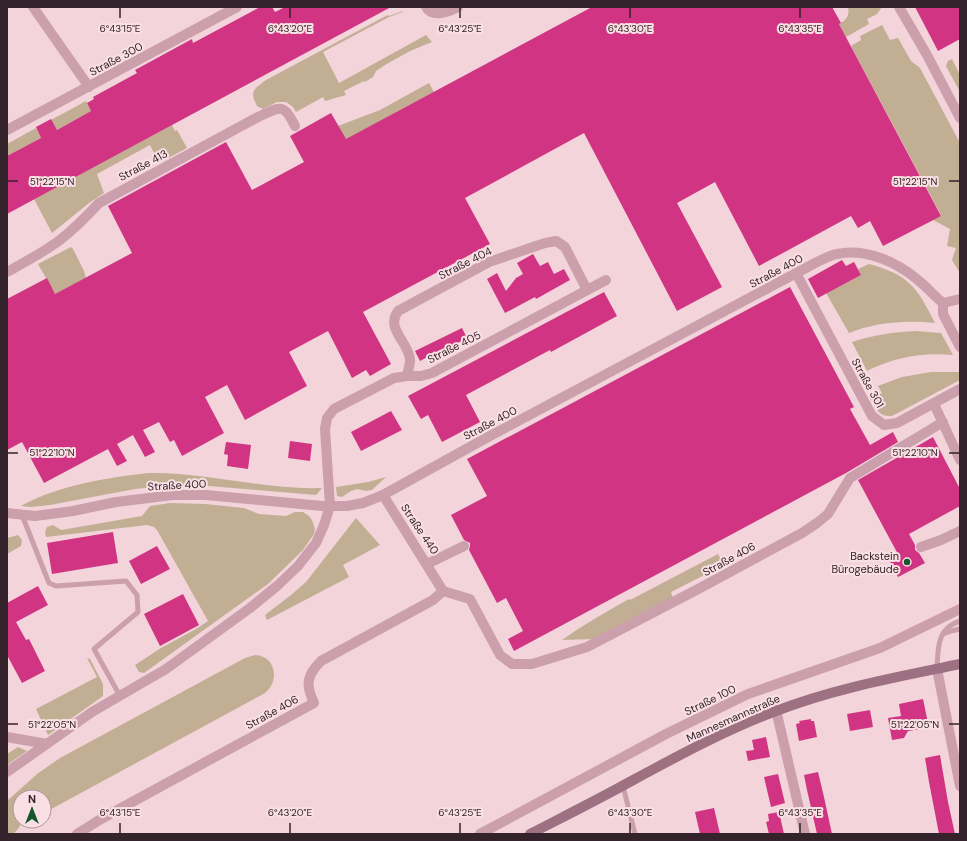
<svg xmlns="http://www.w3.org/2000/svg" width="967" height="841" viewBox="0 0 967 841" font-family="'DM Sans',sans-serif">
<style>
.green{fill:#c2af93}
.building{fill:#d13483}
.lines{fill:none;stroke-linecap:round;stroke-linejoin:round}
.lane{stroke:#cb9fac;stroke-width:5}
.street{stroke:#cb9fac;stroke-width:10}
.secondary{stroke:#9e7182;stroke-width:10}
.ticks{fill:none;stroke:#34232a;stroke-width:1.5}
.poi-dot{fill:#16582b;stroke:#fae0e5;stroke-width:1.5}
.labels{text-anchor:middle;stroke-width:4;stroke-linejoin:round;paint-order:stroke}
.street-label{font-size:11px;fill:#34232a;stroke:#fae0e5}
.poi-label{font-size:11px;fill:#34232a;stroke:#fae0e5;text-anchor:end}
.ticks-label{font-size:10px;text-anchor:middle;fill:#34232a;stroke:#fae0e5;stroke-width:4;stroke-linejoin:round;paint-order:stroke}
</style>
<rect width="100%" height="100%" fill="#f2d4da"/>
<!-- green -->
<g class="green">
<path d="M848 7H882L877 14 867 19 869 24 846 37 839 24C846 20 850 16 848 7Z"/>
<path d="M403 11V12L389 17 323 52 339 83 426 35 432 42 410 51 385 65 376 71 373 77 365 82 364 81 344 91 346 95 325 101 323 97 296 112 293 107 286 102H277L263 109 257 106C249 91 254 89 266 80L382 18 388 15 389 16Z"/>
<path d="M882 25 890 40 898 38 911 61 920 68 960 143V273L952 260 956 248 947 246 950 229 933 220 941 215 851 46 861 40 860 36Z"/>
<path d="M952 59 960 75V92L946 66 948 61Z"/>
<path d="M429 83 434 92 321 153 338 126 380 110Z"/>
<path d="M86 101 91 111 57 130 51 120Z"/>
<path d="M172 125 175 131 177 130 187 148 159 163 150 145 97 174 104 193 89 203 52 233 34 199Z"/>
<path d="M36 128 41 138 7 156V144Z"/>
<path d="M71 247 73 249 84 271 86 278 55 294 38 264Z"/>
<path d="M869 264C909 275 917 287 935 323 905 320 877 322 849 333L826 293 861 275 858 269Z"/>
<path d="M916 331 941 333 953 355C923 352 894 357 867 371L852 342C873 335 894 332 916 331Z"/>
<path d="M931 372H960V380L892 416C879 417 876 409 871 399L882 393 878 386 902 377Z"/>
<path d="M148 473C207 472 264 490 322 488L316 495 197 485H175L135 489 50 505 31 507 21 506C59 485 106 478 148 473Z"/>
<path d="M386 477 372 490 366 491 357 489 351 491 342 497 337 496 336 487 368 482Z"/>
<path d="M170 503 205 504 244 508 259 514 286 516 295 512H303L309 516 312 520 315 529 314 534 303 550 268 584 144 673 139 672 135 665 161 648 196 629 208 621 157 530 154 527 147 525 46 537 45 532 47 527 53 525 61 530 142 516 150 506Z"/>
<path d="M356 518 380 545 343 565 349 577 267 620 265 615 291 595 306 582Z"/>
<path d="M18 535 22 540 21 546 7 554V538Z"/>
<path d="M718 554 724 565 671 592 673 598 595 639 562 640C583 625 606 612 629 599L630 600Z"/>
<path d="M255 655C276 656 280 681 265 693L44 813V797H20V821H23L18 829 13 834H7V801L37 774 60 758 245 658Z"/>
<path d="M87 658 90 659 103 684V696L48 735 36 709 97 677Z"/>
<path d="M18 747 27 751 7 765V754Z"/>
</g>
<!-- building -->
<g class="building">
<path d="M260 7H272L275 12 285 7H391L7 214V156L41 138 36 127 51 119 57 130 91 111 87 103 94 99 93 97 137 73 135 70 192 39 193 43Z"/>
<path d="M592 7H832L841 23 839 24 941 216 883 246 870 221 858 228 851 216 759 266 715 182 677 203 722 287 677 311 584 133 465 198 490 244 363 312 391 364 370 376 366 370 352 378 328 331 289 352 307 386 245 420 227 385 205 397 224 433 182 456 174 440 170 442 159 422 143 430 155 452 145 457 133 435 117 444 127 461 117 466 108 449 44 483 22 442 7 450V299L47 278 55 294 132 253 108 206 226 142 252 190 304 162 290 136 331 113 346 139Z"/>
<path d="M915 7H960V39L938 51Z"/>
<path d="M533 254 540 266 548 262 554 274 564 269 570 280 536 299 535 297 505 313 487 279 497 273 506 291 516 278 523 274 517 263Z"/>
<path d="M842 260 846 266 854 262 861 275 818 298 808 279Z"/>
<path d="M790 287 854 407 850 409 870 445 893 432 898 442 846 473 514 651 508 639 523 631 506 598 497 603 469 550 470 546V543L464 540 451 515 487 496 467 459Z"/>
<path d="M604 292 617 316 551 352 550 350 466 395 480 422 442 442 428 415 421 419 408 396Z"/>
<path d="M462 328 467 338 443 351 442 349 420 361 415 351Z"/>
<path d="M391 411 402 430 361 451 351 432Z"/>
<path d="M933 437 960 489V506L909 534 915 545V550L919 553 925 563 898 577 889 560 899 556 858 480Z"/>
<path d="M290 441 312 444 310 461 288 458Z"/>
<path d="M226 442 251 445 248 469 227 466 228 455 224 454Z"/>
<path d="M113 532 118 563 52 574 47 543Z"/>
<path d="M157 546 170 569 141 584 129 561Z"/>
<path d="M38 586 48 605 16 622 26 640 29 639 45 671 22 683 7 655V603Z"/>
<path d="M183 594 199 625 160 646 144 614Z"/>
<path d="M923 699 928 723 920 725 921 729 908 731 904 738 892 740 888 718 901 716 899 704Z"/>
<path d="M870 710 873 727 850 731 847 714Z"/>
<path d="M811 719V721H814L817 737 799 741 796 724 800 723 799 721Z"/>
<path d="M766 737 770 757 748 761 746 751 754 750 752 740Z"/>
<path d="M940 755 948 802 955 834H939L929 782 925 758Z"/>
<path d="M818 772 824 797 832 834H817L807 790 804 775Z"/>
<path d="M778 774 785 803 771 807 764 777Z"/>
<path d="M714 808 720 834H700L695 812Z"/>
<path d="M779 812 784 834H769L766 822 769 821 768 814Z"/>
</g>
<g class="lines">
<!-- lane -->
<g class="lane">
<path d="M22 515 49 583 56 586 126 581 137 595 138 612 94 649 120 696"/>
<path d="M943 634 951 631 960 629"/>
<path d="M937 669C938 648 937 628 960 621"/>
<path d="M623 786 635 834"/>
</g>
<!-- street -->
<g class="street">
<path d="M33 7 89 87"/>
<path d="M426 7C432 18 449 12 458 7"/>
<path d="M899 7 927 55 960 118"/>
<path d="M7 130 237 7"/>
<path d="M7 272C25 262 44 252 60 240 74 229 87 216 99 203L258 117C280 107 283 102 295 126"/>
<path d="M796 273 872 416 884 425 897 423 960 389"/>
<path d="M943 303V314L960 347"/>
<path d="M943 303 960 299"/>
<path d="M407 376C408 370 410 365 410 360 409 342 385 329 398 311L489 262 545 243 556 241 565 247 587 290"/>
<path d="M934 404 960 460"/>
<path d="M383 495 443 591 470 599 500 655 512 664H532L587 647 702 587 802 533 817 523 828 514 850 478 943 422"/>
<path d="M7 513 35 516 73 511 116 502 173 495H206L322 506H347L363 503 383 495 488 437 817 262C823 259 831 255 837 254 866 248 897 262 918 280 927 287 934 296 943 303"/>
<path d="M921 547 941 540 960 531"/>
<path d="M427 564 464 546"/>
<path d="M937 669 960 786"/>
<path d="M776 710 805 834"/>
<path d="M7 737 47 744"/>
<path d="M7 772 92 712 166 669 250 608 277 586 298 566 316 543 324 525 330 506 325 429 327 418 334 409 394 378 407 376H421L432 373 606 280"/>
<path d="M77 834 101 819 314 703C305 684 307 675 321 661L433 600 443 591"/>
<path d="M480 834 666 734 748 694 880 648 960 609"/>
</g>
<!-- secondary -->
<path class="secondary" d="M530 834C561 818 593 802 624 785 674 758 723 731 776 711 835 688 898 677 960 664"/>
</g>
<!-- ticks -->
<path class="ticks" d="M120 8V18M290 8V18M460 8V18M630 8V18M800 8V18M8 181H18M949 181H959M8 453H18M949 453H959M8 724H18M949 724H959M120 823V833M290 823V833M460 823V833M630 823V833M800 823V833"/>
<!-- markers -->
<circle class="poi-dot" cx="907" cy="562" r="4"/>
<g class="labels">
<!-- street labels -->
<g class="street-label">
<text transform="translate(116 59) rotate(-28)" y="4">Straße 300</text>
<text transform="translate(143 165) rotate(-28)" y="4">Straße 413</text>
<text transform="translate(465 263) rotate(-27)" y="4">Straße 404</text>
<text transform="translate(776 271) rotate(-28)" y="4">Straße 400</text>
<text transform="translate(454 347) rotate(-27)" y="4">Straße 405</text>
<text transform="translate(868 383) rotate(61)" y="4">Straße 301</text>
<text transform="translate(490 423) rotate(-28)" y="4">Straße 400</text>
<text transform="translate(177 485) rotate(-3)" y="4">Straße 400</text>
<text transform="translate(420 529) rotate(56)" y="4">Straße 440</text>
<text transform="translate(729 559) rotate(-29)" y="4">Straße 406</text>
<text transform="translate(710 700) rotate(-26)" y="4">Straße 100</text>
<text transform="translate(272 712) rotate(-29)" y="4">Straße 406</text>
<text transform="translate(733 718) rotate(-24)" y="4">Mannesmannstraße</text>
</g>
<!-- poi labels -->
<g class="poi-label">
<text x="899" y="560">Backstein<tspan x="899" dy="13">Bürogebäude</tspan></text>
</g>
</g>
<g class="ticks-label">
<text x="120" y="32">6°43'15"E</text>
<text x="290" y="32">6°43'20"E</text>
<text x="460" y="32">6°43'25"E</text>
<text x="630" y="32">6°43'30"E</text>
<text x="800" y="32">6°43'35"E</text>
<text x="52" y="185">51°22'15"N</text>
<text x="915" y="185">51°22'15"N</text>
<text x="52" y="456">51°22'10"N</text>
<text x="915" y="456">51°22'10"N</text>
<text x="52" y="728">51°22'05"N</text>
<text x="915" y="728">51°22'05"N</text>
<text x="120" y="816">6°43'15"E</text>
<text x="290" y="816">6°43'20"E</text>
<text x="460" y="816">6°43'25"E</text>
<text x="630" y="816">6°43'30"E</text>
<text x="800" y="816">6°43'35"E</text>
</g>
<!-- border -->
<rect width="967" height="841" fill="none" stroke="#34232a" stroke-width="16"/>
<!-- north arrow -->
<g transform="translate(32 809)"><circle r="19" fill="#fae0e5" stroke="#ab949a"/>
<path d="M0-3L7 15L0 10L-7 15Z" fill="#16582b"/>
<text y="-6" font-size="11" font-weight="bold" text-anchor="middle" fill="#34232a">N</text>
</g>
</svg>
